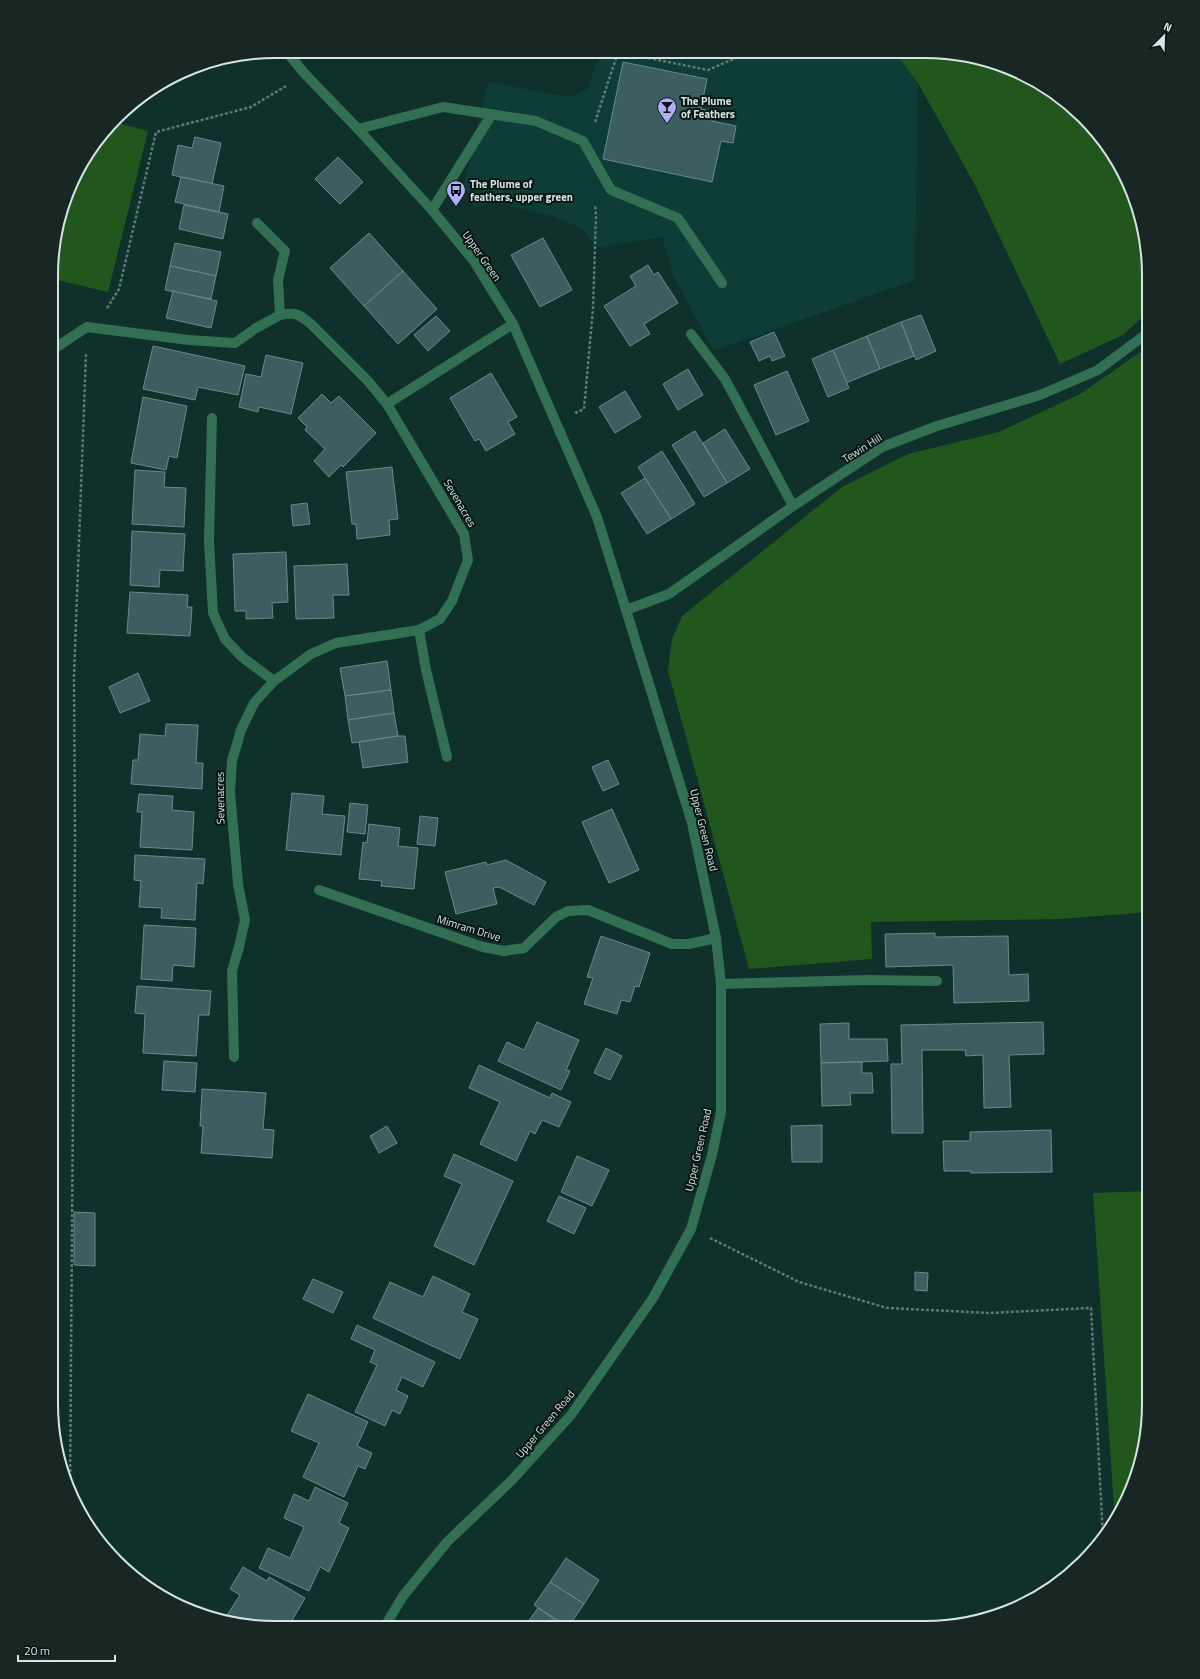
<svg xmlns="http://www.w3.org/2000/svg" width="1200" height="1679" viewBox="0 0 1200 1679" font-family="'Titillium Web',sans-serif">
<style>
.built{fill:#0e3c37}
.green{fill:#21571c}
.building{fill:#3c5e61;stroke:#688b8e}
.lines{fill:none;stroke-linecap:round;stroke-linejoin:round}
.path{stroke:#5f7a76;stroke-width:2.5;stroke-dasharray:3 2;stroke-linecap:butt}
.lane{stroke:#326f53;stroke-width:10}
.street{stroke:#326f53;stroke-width:10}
.labels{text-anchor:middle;stroke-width:4;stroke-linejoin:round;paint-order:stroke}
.poi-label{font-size:11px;font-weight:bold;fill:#d4e6e3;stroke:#081513;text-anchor:start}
.street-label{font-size:11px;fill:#d4e6e3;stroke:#081513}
.rim{fill:none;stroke:#d4e6e3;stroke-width:2}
</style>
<rect width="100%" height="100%" fill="#0f302b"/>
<!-- built -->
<path class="built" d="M601 52H680L708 57 723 52 893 53 898 57 918 83 915 280 714 351 673 275 662 237 598 247 581 228 552 216 496 203 474 208 464 184 488 82 570 97 587 89Z"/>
<!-- green -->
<g class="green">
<path d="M893 53H955L1011 68 1061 97 1094 127 1126 176 1141 217 1149 275V311L1123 335 1060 364 974 183 918 83 898 57Z"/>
<path d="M114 122 148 131 108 292 53 279V245L81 163Z"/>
<path d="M1149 346V912L1060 919 871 922 872 959 749 969 668 671 672 639 682 616 842 487 908 454 999 432 1080 394Z"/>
<path d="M1149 1191V1419L1137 1476 1115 1522 1093 1193Z"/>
</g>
<!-- building -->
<g class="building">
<path d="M623 62 707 79 701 109 714 112 712 121 736 126 733 143 721 141 712 182 603 159Z"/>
<path d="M195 137 221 143 212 184 172 175 178 145 192 148Z"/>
<path d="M338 157 363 182 340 204 315 179Z"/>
<path d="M181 177 224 186 219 212 175 202Z"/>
<path d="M184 205 228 214 223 239 179 229Z"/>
<path d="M369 233 403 271 364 306 330 268Z"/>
<path d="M543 238 572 290 540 307 511 255Z"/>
<path d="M175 243 221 252 216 276 170 266Z"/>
<path d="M648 265 654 275 658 272 678 303 644 324 650 334 630 346 604 306 636 286 630 276Z"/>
<path d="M170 266 216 276 211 299 165 290Z"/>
<path d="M403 271 437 309 398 344 364 306Z"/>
<path d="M173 291 217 301 211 328 166 318Z"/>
<path d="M921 315 936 351 916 360 901 322Z"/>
<path d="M436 316 450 331 428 351 414 335Z"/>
<path d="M901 322 914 356 880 369 867 336Z"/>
<path d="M774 332 785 356 772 361 770 356 759 361 750 342Z"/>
<path d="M867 336 880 369 846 383 833 350Z"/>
<path d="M153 346 245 366 238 395 198 387 195 400 143 389Z"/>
<path d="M833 350 849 388 828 397 812 359Z"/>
<path d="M266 355 303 363 291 414 259 407 258 412 239 407 246 374 261 377Z"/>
<path d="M688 369 703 395 678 410 663 384Z"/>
<path d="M787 371 809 421 776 435 754 385Z"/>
<path d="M491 373 517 417 508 422 515 434 486 451 479 439 475 441 450 398Z"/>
<path d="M625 391 641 417 615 433 599 407Z"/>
<path d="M322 394 331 403 339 396 376 433 343 467 341 465 329 477 314 461 325 449 305 430 307 427 298 418Z"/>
<path d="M143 397 187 406 177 458 169 456 166 470 131 463Z"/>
<path d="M725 429 750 469 727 483 703 443Z"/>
<path d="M695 431 727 483 704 497 672 445Z"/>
<path d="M662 451 695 504 671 519 638 467Z"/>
<path d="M392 467 398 519 389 520 390 535 357 539 356 524H352L346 472Z"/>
<path d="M135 470 165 472 164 487 186 488 184 527 132 524Z"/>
<path d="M645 478 671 519 647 534 621 493Z"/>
<path d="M307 503 310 524 293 526 291 505Z"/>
<path d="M132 531 185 534 183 571 160 570 159 587 130 585Z"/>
<path d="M286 552 288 602 272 603 273 618 246 619V611H235L233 554Z"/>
<path d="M347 564 349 595H333L334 618 296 619 294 566Z"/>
<path d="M130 592 188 595 187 607H192L190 636 127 633Z"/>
<path d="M387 661 391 690 345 696 340 668Z"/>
<path d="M138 673 150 701 120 713 109 687Z"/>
<path d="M391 690 394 713 348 720 345 696Z"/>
<path d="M394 713 398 736 352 743 348 720Z"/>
<path d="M166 724 198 725 196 763H203L202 789 131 784 133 760H138L140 734 165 736Z"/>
<path d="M398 736H405L408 762 363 768 359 742Z"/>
<path d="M608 760 619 784 603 791 592 767Z"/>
<path d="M292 793 324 796 322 814 345 816 341 855 286 850Z"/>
<path d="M139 794 173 796 172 810 194 812 192 850 140 847 142 812H137Z"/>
<path d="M350 803 368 805 365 834 347 832Z"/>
<path d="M612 809 639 870 609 883 582 822Z"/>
<path d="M420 816 438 818 435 846 417 844Z"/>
<path d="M369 824 400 828 398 846 418 848 414 889 381 886 382 881 359 879 363 842 367 843Z"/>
<path d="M135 855 205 859 203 884 197 883 195 920 161 918 162 908 139 907 141 881 134 880Z"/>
<path d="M506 860 546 882 534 905 499 887 493 888 497 904 456 914 445 872 486 862 487 865Z"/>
<path d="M144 925 196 928 194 967 173 965 172 981 141 979Z"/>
<path d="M935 933V937L1008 936 1009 975 1028 974 1029 1001 954 1003 953 965 886 967 885 934Z"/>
<path d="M601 936 650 953 639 987 635 986 630 1002 621 1000 617 1014 584 1004 593 978 587 977Z"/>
<path d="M137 986 211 991 209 1015H199L196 1056 143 1053 145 1014 135 1013Z"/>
<path d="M537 1022 579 1040 566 1070 570 1071 561 1090 498 1061 507 1042 524 1050Z"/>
<path d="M1043 1022 1044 1054 1009 1055 1011 1107 984 1108 983 1055 966 1056 965 1050H922L923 1133H892L891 1064H902L901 1025Z"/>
<path d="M849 1023V1039H887L888 1061 821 1063 820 1024Z"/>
<path d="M606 1048 622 1056 610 1080 594 1073Z"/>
<path d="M164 1061 197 1063 195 1092 162 1090Z"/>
<path d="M862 1062V1073H872L873 1093H850L851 1105 822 1106 821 1063Z"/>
<path d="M479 1065 550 1098 552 1093 571 1102 559 1127 542 1120 535 1134 530 1131 516 1161 480 1144 500 1102 469 1088Z"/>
<path d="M202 1089 266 1093 263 1129 274 1130 272 1158 201 1153 203 1126H200Z"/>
<path d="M822 1125V1162H792L791 1126Z"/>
<path d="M387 1126 397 1143 379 1153 370 1136Z"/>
<path d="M1051 1130 1052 1172 971 1173V1171H944L943 1141H970V1132Z"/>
<path d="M454 1154 513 1181 474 1265 434 1246 462 1184 444 1176Z"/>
<path d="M577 1156 609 1170 592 1206 561 1192Z"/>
<path d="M559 1196 586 1208 574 1234 547 1221Z"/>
<path d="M74 1212 95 1213V1266L74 1265Z"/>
<path d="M915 1272 928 1273 927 1291 915 1290Z"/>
<path d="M433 1276 470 1294 462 1312 478 1319 460 1359 373 1318 390 1282 423 1297Z"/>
<path d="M313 1279 343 1292 333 1313 303 1299Z"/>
<path d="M357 1325 435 1362 423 1387 402 1377 396 1390 408 1396 400 1414 392 1410 385 1426 355 1412 377 1365 370 1362 375 1350 351 1339Z"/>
<path d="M308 1394 368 1422 357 1446 372 1453 365 1469 358 1466 344 1497 303 1477 319 1443 291 1431Z"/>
<path d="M315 1487 348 1503 339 1523 349 1528 329 1572 320 1567 309 1591 259 1568 268 1548 290 1558 304 1527 284 1518 294 1494 309 1501Z"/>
<path d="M566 1558 599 1580 584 1604 550 1582Z"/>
<path d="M243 1567 267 1581 269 1577 305 1598 290 1624 285 1621 283 1626H246L224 1620 240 1595 230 1589Z"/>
<path d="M550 1582 584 1604 568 1627 534 1605Z"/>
<path d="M538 1608 566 1627H524Z"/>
</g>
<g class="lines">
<!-- path -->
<g class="path">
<path d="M619 52 708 70 736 58 740 52"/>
<path d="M595 122 618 52"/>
<path d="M107 308 119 289 156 132 251 107 286 86"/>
<path d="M575 413 584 409 593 309 596 214 595 206"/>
<path d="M710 1238 799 1282 887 1308 990 1313 1091 1308 1103 1538"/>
<path d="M70 1492 75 840 74 676 86 354"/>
</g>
<!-- lane -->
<g class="lane">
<path d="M358 129 443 107 536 121 583 141 611 190 678 218 722 283"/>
<path d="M432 210 492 114"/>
<path d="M691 334 725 379 793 506"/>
<path d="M53 348 58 346 87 327 189 340 235 343 256 328 280 315 278 280 285 251 257 223"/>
<path d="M419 630 426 670 447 757"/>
<path d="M721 984 867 980 937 981"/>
</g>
<!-- street -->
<g class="street">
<path d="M286 51 305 74 358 129 432 210 474 261 513 324 597 517 626 610 692 823 716 938 721 984V1112L712 1155 691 1229 653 1298 571 1415 512 1480 447 1542 403 1596 385 1626"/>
<path d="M280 315C295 312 299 314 311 324L368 381 387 404"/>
<path d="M212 418 209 541 213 613 225 639 242 657 274 681"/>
<path d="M626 610 669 594 793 506 882 447 937 426 1040 395 1098 370 1149 332"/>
<path d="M319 890 483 947 504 951 524 948 556 917 568 911 588 910 672 944H689L716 938"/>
<path d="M234 1057 232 971 239 947 245 920 238 884 230 792 232 761 241 730 254 703 274 681 311 654 336 643 419 630 440 619 452 601 468 560 464 534 387 404 513 324"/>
</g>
</g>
<!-- icons -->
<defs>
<symbol id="bar-pin" viewBox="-11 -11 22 30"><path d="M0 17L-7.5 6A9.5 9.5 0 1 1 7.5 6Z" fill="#aeaefa" stroke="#081513"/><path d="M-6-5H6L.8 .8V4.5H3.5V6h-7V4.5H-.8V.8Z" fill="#111"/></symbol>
<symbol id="bus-pin" viewBox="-11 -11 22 30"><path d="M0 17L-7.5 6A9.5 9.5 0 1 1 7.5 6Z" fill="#aeaefa" stroke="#081513"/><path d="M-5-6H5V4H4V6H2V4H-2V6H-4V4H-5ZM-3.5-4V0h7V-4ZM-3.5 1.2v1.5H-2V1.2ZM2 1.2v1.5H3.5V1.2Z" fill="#111"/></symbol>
</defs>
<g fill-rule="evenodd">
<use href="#bar-pin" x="656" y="96" width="22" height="30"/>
<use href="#bus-pin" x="445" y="179" width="22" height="30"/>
</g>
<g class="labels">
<!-- poi labels -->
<g class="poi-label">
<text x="681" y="105">The Plume<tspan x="681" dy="13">of Feathers</tspan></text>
<text x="470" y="188">The Plume of<tspan x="470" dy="13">feathers, upper green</tspan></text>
</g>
<!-- street labels -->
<g class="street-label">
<text transform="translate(482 256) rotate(55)" y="4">Upper Green</text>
<text transform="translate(862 448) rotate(-32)" y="4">Tewin Hill</text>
<text transform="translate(460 503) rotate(60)" y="4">Sevenacres</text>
<text transform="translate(220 798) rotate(-91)" y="4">Sevenacres</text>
<text transform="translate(704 830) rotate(76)" y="4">Upper Green Road</text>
<text transform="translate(469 928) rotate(17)" y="4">Mimram Drive</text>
<text transform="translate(698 1150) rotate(-77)" y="4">Upper Green Road</text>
<text transform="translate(545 1424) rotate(-50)" y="4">Upper Green Road</text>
</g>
</g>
<!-- crop -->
<path d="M0 0H1200V1679H0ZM275 58H925A217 217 0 0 1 1142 275V1404A217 217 0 0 1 925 1621H275A217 217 0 0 1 58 1404V275A217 217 0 0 1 275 58Z" fill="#182624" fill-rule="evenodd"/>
<path class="rim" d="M275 58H925A217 217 0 0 1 1142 275V1404A217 217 0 0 1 925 1621H275A217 217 0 0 1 58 1404V275A217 217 0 0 1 275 58Z"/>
<!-- north arrow -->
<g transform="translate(1164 36) rotate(23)" stroke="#081513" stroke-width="3" paint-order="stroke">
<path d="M0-3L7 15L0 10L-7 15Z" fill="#d4e6e3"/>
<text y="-6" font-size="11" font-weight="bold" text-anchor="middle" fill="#d4e6e3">N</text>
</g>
<!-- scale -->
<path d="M18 1655v6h97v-6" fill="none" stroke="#d4e6e3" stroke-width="2"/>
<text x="24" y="1655" font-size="12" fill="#d4e6e3" stroke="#081513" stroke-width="3" paint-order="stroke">20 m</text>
</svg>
